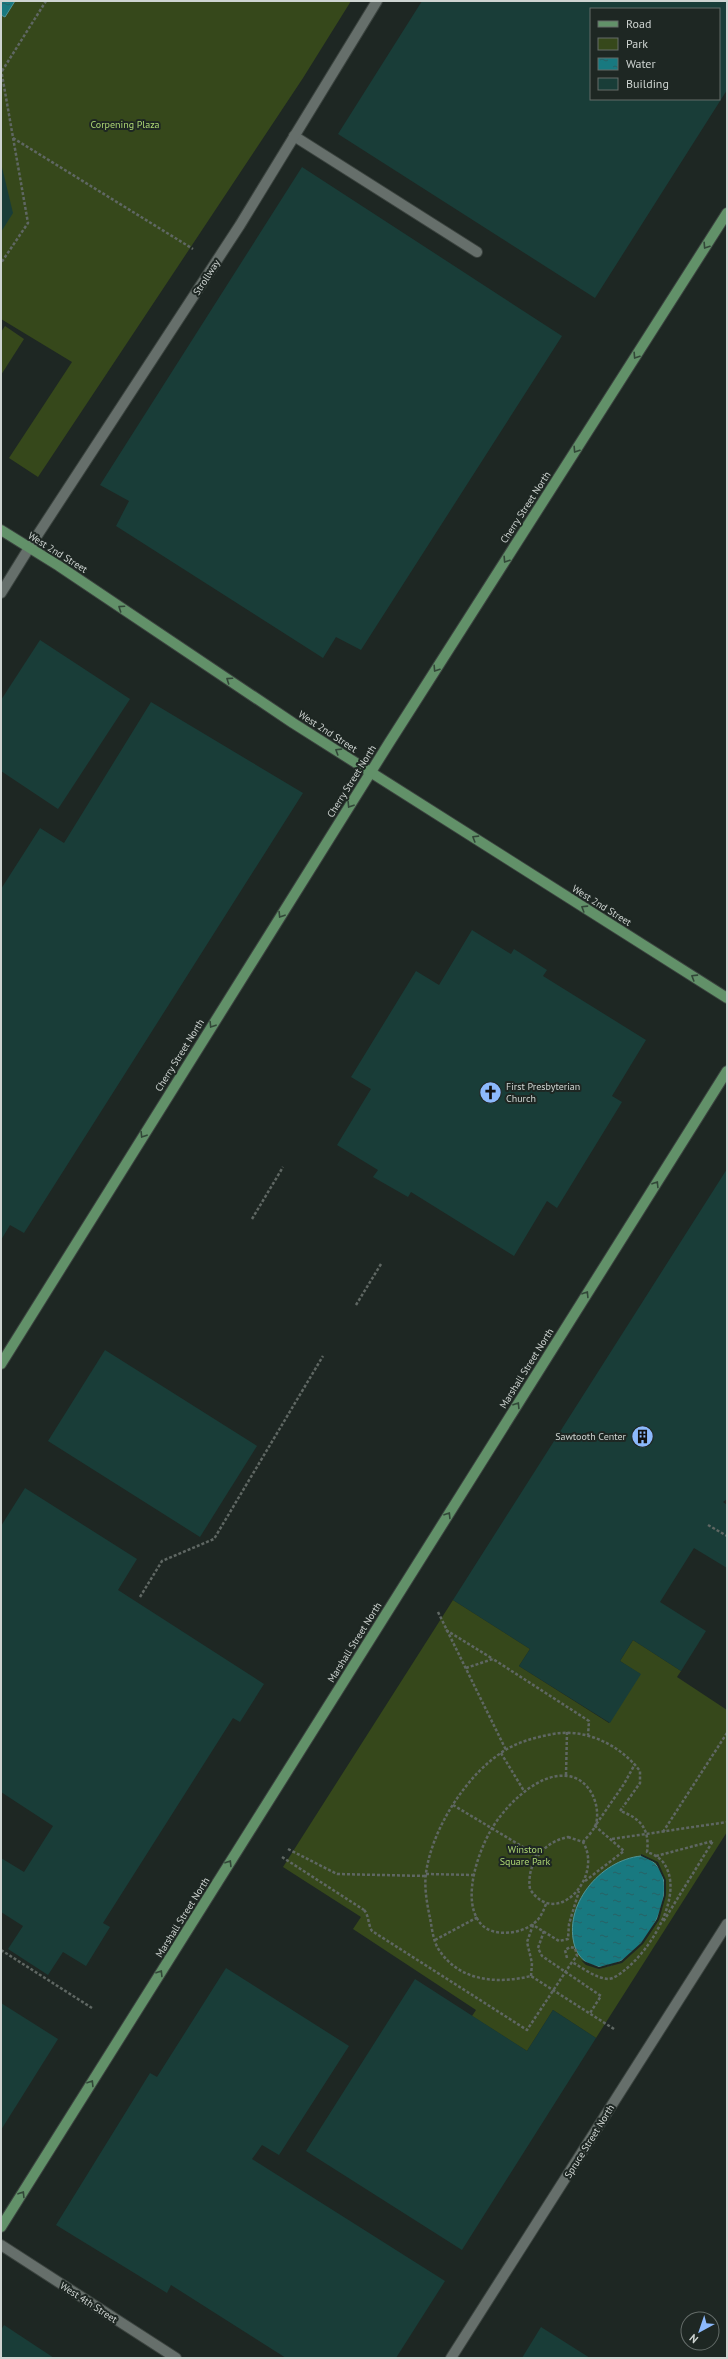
<svg xmlns="http://www.w3.org/2000/svg" width="728" height="2359" viewBox="0 0 728 2359" font-family="'PT Sans',sans-serif">
<style>
.green{fill:#36481b}
.water{fill:url(#water-ripples);stroke:#4f9498}
.pier{fill:#1e2723}
.building{fill:#193d38;fill-rule:evenodd}
.lines{fill:none;stroke-linecap:round;stroke-linejoin:round}
.service-casing{stroke:#3b433f;stroke-width:12}
.pedestrian-casing{stroke:#3b433f;stroke-width:12}
.minor-casing{stroke:#3b433f;stroke-width:12}
.secondary-casing{stroke:#3b433f;stroke-width:12}
.primary-casing{stroke:#3b433f;stroke-width:12}
.path{stroke:#5f6763;stroke-width:2.5;stroke-dasharray:3 2;stroke-linecap:butt}
.service{stroke:#666f6b;stroke-width:10}
.pedestrian{stroke:#666f6b;stroke-width:10}
.minor{stroke:#666f6b;stroke-width:10}
.secondary{stroke:#666f6b;stroke-width:10}
.primary{stroke:#629169;stroke-width:10}
.path-bridge{stroke:#5f6763;stroke-width:2.5;stroke-dasharray:3 2;stroke-linecap:butt}
.oneway{stroke:#324738}
.labels{text-anchor:middle;stroke-width:4;stroke-linejoin:round;paint-order:stroke}
.park-label{font-size:10px;fill:#acd673;stroke:#1e2723}
.street-label{font-size:10px;fill:#ced4d1;stroke:#1e2723}
.poi-label{font-size:10px;fill:#ced4d1;stroke:#1e2723;text-anchor:start}
</style>
<defs>
<pattern id="water-ripples" width="26" height="14" patternUnits="userSpaceOnUse"><rect width="26" height="14" fill="#187980"/><path d="M2 4q2-2 4 0t4 0M15 11q2-2 4 0t4 0" fill="none" stroke="#276266"/></pattern>
</defs>
<rect width="100%" height="100%" fill="#1e2723"/>
<!-- green -->
<g class="green">
<path d="M1 1H351L303 78 38 477 9 458 72 362 1 319Z"/>
<path d="M5 326 24 339 1 375V332Z"/>
<path d="M453 1600 530 1649 519 1666 609 1723 640 1674 620 1661 633 1640 681 1671 677 1677 727 1710V1832L596 2038 553 2010 527 2051 472 2016 476 2010 353 1929 361 1917 283 1867Z"/>
</g>
<!-- water -->
<g class="water">
<path d="M1 1H15L5 17 1 15Z"/>
<path d="M641 1856C698 1872 638 1981 591 1965 584 1962 577 1954 575 1947 562 1906 600 1860 641 1856Z"/>
</g>
<!-- pier -->
<path class="pier" d="M641 1854 658 1862 666 1880V1895L659 1920 643 1944 622 1963 599 1969 586 1965 581 1960 599 1967 621 1961 641 1943 657 1919 664 1895V1880L656 1863 641 1856Z"/>
<!-- building -->
<g class="building">
<path d="M422 1H727V90L595 298 338 134ZM591 9H719V99H591Z"/>
<path d="M1 163 13 213 1 232Z"/>
<path d="M302 167 562 336 361 650 336 637 323 658 116 526 129 501 100 485Z"/>
<path d="M40 640 130 699 58 809 1 771V700Z"/>
<path d="M151 702 303 793 24 1233 10 1225 1 1240V889L40 828 64 843Z"/>
<path d="M472 930 511 954 514 949 547 970 543 976 646 1040 612 1096 622 1102 557 1208 547 1201 514 1256 411 1192 408 1197 373 1177 378 1170 337 1145 371 1089 351 1077 416 971 439 985Z"/>
<path d="M727 1169V1499L723 1502 727 1505V1568L694 1548 660 1602 706 1631 681 1671 633 1640 620 1661 641 1674 610 1723 519 1666 530 1649 453 1600Z"/>
<path d="M105 1350 257 1446 200 1537 48 1441Z"/>
<path d="M25 1488 137 1559 118 1590 264 1684 240 1722 233 1718 103 1923 110 1927 86 1966 63 1952 48 1975 8 1949 23 1926 1 1912V1858L24 1872 53 1826 1 1792V1526Z"/>
<path d="M226 1968 349 2046 279 2155 262 2145 252 2159 445 2281 396 2358H286L171 2285 167 2293 56 2225 150 2073 157 2077Z"/>
<path d="M415 1979 527 2051 553 2010 596 2038 462 2250 306 2151Z"/>
<path d="M1 2003 58 2039 1 2130Z"/>
<path d="M4 2325 54 2358H1V2330Z"/>
<path d="M541 2327 590 2358H522Z"/>
</g>
<g class="lines">
<defs>
<path id="service" d="M294 136 477 252"/>
<path id="pedestrian" d="M29 548 240 225 377 1"/>
<g id="minor">
<path d="M1 593 29 548"/>
<path d="M451 2358 727 1924"/>
</g>
<path id="secondary" d="M1 2245 176 2358"/>
<g id="primary">
<path d="M1 530 59 566 293 723 727 998"/>
<path d="M1 1364 389 743 727 213"/>
<path d="M1 2227 727 1071"/>
</g>
</defs>
<!-- service casing -->
<use href="#service" class="service-casing"/>
<!-- pedestrian casing -->
<use href="#pedestrian" class="pedestrian-casing"/>
<!-- minor casing -->
<use href="#minor" class="minor-casing"/>
<!-- secondary casing -->
<use href="#secondary" class="secondary-casing"/>
<!-- primary casing -->
<use href="#primary" class="primary-casing"/>
<!-- path -->
<g class="path">
<path d="M1 69 28 223 1 263"/>
<path d="M2 71 46 1"/>
<path d="M13 138 193 249"/>
<path d="M252 1219 283 1167"/>
<path d="M356 1305 381 1264"/>
<path d="M708 1525 727 1536"/>
<path d="M140 1597 162 1561 214 1539 323 1356"/>
<path d="M438 1612 506 1750"/>
<path d="M446 1630 493 1659"/>
<path d="M466 1668 493 1659 589 1721 588 1735"/>
<path d="M501 1753 524 1791"/>
<path d="M566 1775 567 1732"/>
<path d="M453 1805 538 1856"/>
<path d="M663 1832 727 1733"/>
<path d="M568 1837 583 1842C604 1877 556 1930 530 1889 526 1864 543 1842 568 1837Z"/>
<path d="M612 1839 727 1822"/>
<path d="M288 1849 337 1874 426 1876"/>
<path d="M656 1856 713 1841 663 1922"/>
<path d="M282 1857 364 1910"/>
<path d="M426 1874 474 1875"/>
<path d="M585 1881 624 1851 595 1826 624 1784 635 1764"/>
<path d="M546 1904C543 1912 540 1919 533 1924 520 1934 494 1937 482 1925 460 1903 478 1852 491 1830 504 1807 538 1772 567 1776 589 1778 601 1804 596 1824 594 1830 587 1837 583 1842"/>
<path d="M544 1931 538 1948 542 1956 601 1996 590 2013"/>
<path d="M435 1940 478 1917"/>
<path d="M1 1950 92 2008"/>
<path d="M567 1958 565 1950 570 1947 575 1948 577 1956 572 1962"/>
<path d="M531 1976 532 1963 527 1942 533 1925 559 1941 568 1939 569 1924 579 1891"/>
<path d="M614 2029 531 1976C498 1984 460 1982 439 1950 433 1941 432 1928 430 1918 427 1904 424 1887 426 1873 432 1828 468 1772 507 1749 521 1741 537 1737 553 1734 586 1728 620 1745 640 1771V1783L623 1807"/>
</g>
<!-- service -->
<use href="#service" class="service"/>
<!-- pedestrian -->
<use href="#pedestrian" class="pedestrian"/>
<!-- minor -->
<use href="#minor" class="minor"/>
<!-- secondary -->
<use href="#secondary" class="secondary"/>
<!-- primary -->
<use href="#primary" class="primary"/>
<!-- path-bridge -->
<path class="path-bridge" d="M364 1910C369 1915 368 1925 372 1931L527 2030 572 1962C583 1968 595 1978 608 1979 614 1979 621 1973 626 1969 651 1949 686 1893 663 1862 659 1857 653 1854 647 1852 650 1830 641 1818 620 1811L623 1807"/>
</g>
<!-- one-way arrows -->
<defs><path id="oneway-chevron" d="M-2-3.5L2.5 0L-2 3.5" fill="none" stroke-width="1.6" stroke-linecap="round" stroke-linejoin="round"/></defs>
<g class="oneway">
<use href="#oneway-chevron" transform="translate(706 246) rotate(123)"/>
<use href="#oneway-chevron" transform="translate(636 356) rotate(123)"/>
<use href="#oneway-chevron" transform="translate(576 450) rotate(123)"/>
<use href="#oneway-chevron" transform="translate(506 560) rotate(123)"/>
<use href="#oneway-chevron" transform="translate(121 608) rotate(-146)"/>
<use href="#oneway-chevron" transform="translate(436 669) rotate(123)"/>
<use href="#oneway-chevron" transform="translate(229 680) rotate(-146)"/>
<use href="#oneway-chevron" transform="translate(338 751) rotate(-148)"/>
<use href="#oneway-chevron" transform="translate(350 805) rotate(122)"/>
<use href="#oneway-chevron" transform="translate(475 838) rotate(-148)"/>
<use href="#oneway-chevron" transform="translate(584 908) rotate(-148)"/>
<use href="#oneway-chevron" transform="translate(281 915) rotate(122)"/>
<use href="#oneway-chevron" transform="translate(694 977) rotate(-148)"/>
<use href="#oneway-chevron" transform="translate(212 1025) rotate(122)"/>
<use href="#oneway-chevron" transform="translate(143 1135) rotate(122)"/>
<use href="#oneway-chevron" transform="translate(656 1184) rotate(-58)"/>
<use href="#oneway-chevron" transform="translate(586 1294) rotate(-58)"/>
<use href="#oneway-chevron" transform="translate(517 1405) rotate(-58)"/>
<use href="#oneway-chevron" transform="translate(448 1515) rotate(-58)"/>
<use href="#oneway-chevron" transform="translate(229 1863) rotate(-58)"/>
<use href="#oneway-chevron" transform="translate(160 1973) rotate(-58)"/>
<use href="#oneway-chevron" transform="translate(91 2083) rotate(-58)"/>
<use href="#oneway-chevron" transform="translate(22 2194) rotate(-58)"/>
</g>
<!-- icons -->
<defs>
<symbol id="church-disc" viewBox="-11 -11 22 22"><circle r="9.5" fill="#8cb9fc" stroke="#1e2723"/><path d="M-1.2-6h2.4v3.5h3.3v2.4h-3.3V6h-2.4V-.1h-3.3v-2.4h3.3Z" fill="#111"/></symbol>
<symbol id="building-disc" viewBox="-11 -11 22 22"><circle r="9.5" fill="#8cb9fc" stroke="#1e2723"/><path d="M-4-6H4V6H1V3H-1V6H-4ZM-2.5-4.3h1.7v1.8h-1.7ZM.8-4.3h1.7v1.8H.8ZM-2.5-1h1.7V.8h-1.7ZM.8-1h1.7V.8H.8Z" fill="#111"/></symbol>
</defs>
<g fill-rule="evenodd">
<use href="#church-disc" x="478" y="1080" width="25" height="25"/>
<use href="#building-disc" x="630" y="1424" width="25" height="25"/>
</g>
<g class="labels">
<!-- park labels -->
<g class="park-label">
<text x="125" y="128">Corpening Plaza</text>
<text x="525" y="1853">Winston<tspan x="525" dy="12">Square Park</tspan></text>
</g>
<!-- street labels -->
<g class="street-label">
<text transform="translate(206 277) rotate(-57)" y="4">Strollway</text>
<text transform="translate(525 507) rotate(-57)" y="4">Cherry Street North</text>
<text transform="translate(58 552) rotate(32)" y="4">West 2nd Street</text>
<text transform="translate(328 731) rotate(33)" y="4">West 2nd Street</text>
<text transform="translate(351 781) rotate(-58)" y="4">Cherry Street North</text>
<text transform="translate(602 905) rotate(32)" y="4">West 2nd Street</text>
<text transform="translate(179 1055) rotate(-58)" y="4">Cherry Street North</text>
<text transform="translate(526 1368) rotate(-58)" y="4">Marshall Street North</text>
<text transform="translate(354 1642) rotate(-58)" y="4">Marshall Street North</text>
<text transform="translate(182 1917) rotate(-58)" y="4">Marshall Street North</text>
<text transform="translate(589 2141) rotate(-58)" y="4">Spruce Street North</text>
<text transform="translate(89 2302) rotate(33)" y="4">West 4th Street</text>
</g>
<!-- poi labels -->
<g class="poi-label">
<text x="506" y="1090">First Presbyterian<tspan x="506" dy="12">Church</tspan></text>
<text x="626" y="1440" text-anchor="end">Sawtooth Center</text>
</g>
</g>
<!-- border -->
<rect width="728" height="2359" fill="none" stroke="#ced4d1" stroke-width="4"/>
<!-- legend -->
<rect x="590" y="8" width="130" height="92" fill="#1e2723" stroke="#646c69"/>
<rect x="598" y="21" width="20" height="6" fill="#629169" stroke="#646c69"/>
<text x="626" y="28" font-size="12" fill="#ced4d1">Road</text>
<rect x="598" y="38" width="20" height="12" fill="#36481b" stroke="#646c69"/>
<text x="626" y="48" font-size="12" fill="#ced4d1">Park</text>
<rect x="598" y="58" width="20" height="12" fill="url(#water-ripples)" stroke="#646c69"/>
<text x="626" y="68" font-size="12" fill="#ced4d1">Water</text>
<rect x="598" y="78" width="20" height="12" fill="#193d38" stroke="#646c69"/>
<text x="626" y="88" font-size="12" fill="#ced4d1">Building</text>
<!-- north arrow -->
<g transform="translate(700 2331) rotate(220)"><circle r="19" fill="#1e2723" stroke="#646c69"/>
<path d="M0-3L7 15L0 10L-7 15Z" fill="#8cb9fc"/>
<text y="-6" font-size="11" font-weight="bold" text-anchor="middle" fill="#ced4d1">N</text>
</g>
</svg>
